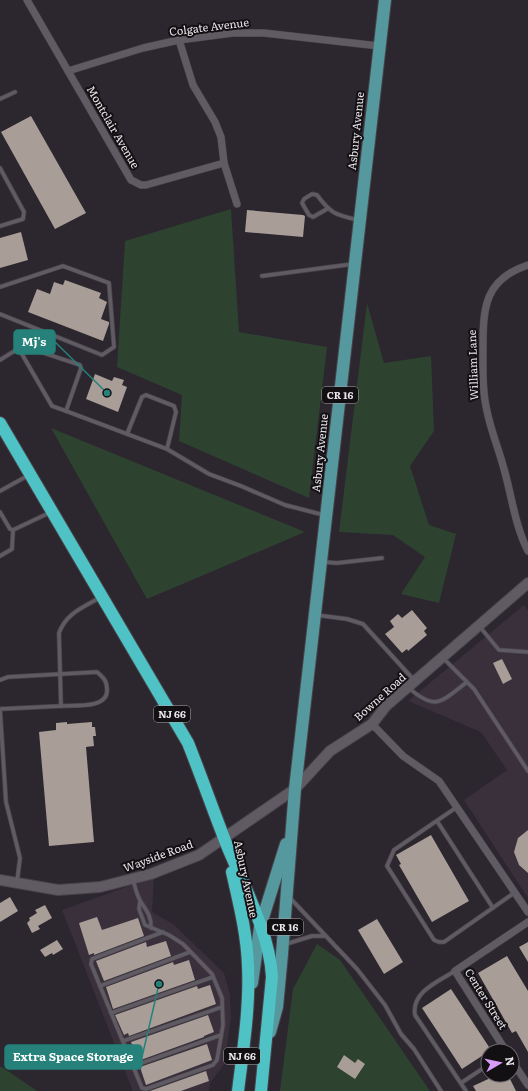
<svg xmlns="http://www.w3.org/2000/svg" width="528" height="1091" viewBox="0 0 528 1091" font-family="Literata,serif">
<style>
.built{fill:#39303c}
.green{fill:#2d4330}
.building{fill:#a89d97}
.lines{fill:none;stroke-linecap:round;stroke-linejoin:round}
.lane-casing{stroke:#474349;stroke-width:5}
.street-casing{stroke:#474349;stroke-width:8}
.secondary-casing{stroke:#474349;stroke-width:12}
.primary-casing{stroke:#474349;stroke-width:14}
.highway-casing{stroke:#474349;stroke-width:14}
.lane{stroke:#605a63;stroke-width:3.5}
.street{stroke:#605a63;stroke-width:7}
.secondary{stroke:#605a63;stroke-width:10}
.primary{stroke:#55989e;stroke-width:12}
.highway{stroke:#4ec2c5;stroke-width:12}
.labels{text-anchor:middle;stroke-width:4;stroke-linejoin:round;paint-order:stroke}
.shield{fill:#131014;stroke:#aaa6aa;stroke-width:1}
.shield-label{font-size:10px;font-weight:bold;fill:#eae6eb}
.street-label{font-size:11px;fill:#eae6eb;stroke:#131014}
.leader{fill:none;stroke:#25817a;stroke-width:1.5}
.callout-dot{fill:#25817a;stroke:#131014;stroke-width:1.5}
.callout{fill:#25817a;stroke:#25817a;stroke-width:1.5}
.callout-label{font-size:12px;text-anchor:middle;font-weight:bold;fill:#fff}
</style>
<rect width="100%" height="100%" fill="#2c262e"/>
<!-- built -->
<g class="built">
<path d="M524 605 528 611V898L464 800 507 770 481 732 408 701Z"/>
<path d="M154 877 152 912 173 924 224 973 230 995 231 1018 224 1064 210 1083 209 1091H133L62 910Z"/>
</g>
<!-- green -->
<g class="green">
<path d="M231 209 239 332 327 347 309 498 179 441 182 395 117 367 125 241Z"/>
<path d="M367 303 384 363 431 356 434 431 410 466 429 525 456 534 439 603 401 594 425 557 393 535 339 532Z"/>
<path d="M51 428 305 532 147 599Z"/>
<path d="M317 944 340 960 430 1091H280L293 989Z"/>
<path d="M0 1067H2L37 1091H0Z"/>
</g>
<!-- building -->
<g class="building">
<path d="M31 116 86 213 55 229 1 132Z"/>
<path d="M247 210 303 215 305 216 303 237 245 232Z"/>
<path d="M21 232 28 260 0 268V238Z"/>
<path d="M65 280 101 293 99 298 107 302 101 319 109 322V324L103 341 28 312 37 289 50 294 54 282 63 285Z"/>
<path d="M95 374 112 381 114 377 124 380 122 385 127 387 118 412 86 399Z"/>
<path d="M412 610 427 628 424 631 427 635 408 651 407 649 402 653 385 634 394 627 390 621 398 614 402 618Z"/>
<path d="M502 659 512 679 503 684 493 663Z"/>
<path d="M67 722V724L92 722V727H95L96 736H93L94 746 86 747 94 842 49 846 39 732 56 730V723Z"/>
<path d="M528 830V873L519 865 514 852 518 838Z"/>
<path d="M431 835 469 901 432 922 399 865 401 864 396 855Z"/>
<path d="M10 897 18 911 0 922V903Z"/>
<path d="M45 905 52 918 38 926 40 929 32 933 27 923 30 920 29 918 37 913 35 910Z"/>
<path d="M97 917 102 930 138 918 144 936 94 955V953L89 955 79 923Z"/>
<path d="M377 919 403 962 384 974 358 930Z"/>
<path d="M57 940 63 949 53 955 52 953 45 957 40 950Z"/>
<path d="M166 941 171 956 104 981 96 961 146 942 147 947Z"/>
<path d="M528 942V962L519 947Z"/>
<path d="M507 956 528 991V1052L516 1031 512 1033 478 973Z"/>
<path d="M189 960 195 980 113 1009 106 987 173 962 174 965Z"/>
<path d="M210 985 216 1004 129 1036 128 1033 124 1035 115 1015 197 986 198 989Z"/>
<path d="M451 989 491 1050 462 1069 422 1008Z"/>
<path d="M208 1015 214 1032 204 1036V1037L138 1061 131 1042Z"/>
<path d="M207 1044 212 1060 146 1085 140 1067Z"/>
<path d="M344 1055 355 1063 358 1059 365 1064 355 1079 337 1067Z"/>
<path d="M206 1071 209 1081 181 1091H150Z"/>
<path d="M497 1075H508L516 1091H476L473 1086Z"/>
</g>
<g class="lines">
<defs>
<g id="lane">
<path d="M0 99 15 92"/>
<path d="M0 168 24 212 23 219 0 226"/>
<path d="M327 209 313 217 309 215 302 203 304 199 312 194 317 195C331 214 336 215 358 220"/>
<path d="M262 276 353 264"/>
<path d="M0 287 63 266 109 283 114 347 102 355 0 314"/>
<path d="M0 360C8 355 17 348 26 347L80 365 81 368 66 411 52 406 19 349"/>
<path d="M66 411 167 449 209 474 241 486 285 505 324 515"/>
<path d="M127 434 142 397 146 395 174 406 176 412 167 449"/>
<path d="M0 491 29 475"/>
<path d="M0 512 10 529 13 530 51 512"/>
<path d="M0 556 12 549 13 530"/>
<path d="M324 562 337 563 382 558"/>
<path d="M316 615 347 619 363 624 414 680"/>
<path d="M480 627 499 650 528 652"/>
<path d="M443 658 474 689 528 771"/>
<path d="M0 680 8 677 97 672C104 678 107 681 107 690 108 709 74 705 61 706"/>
<path d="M409 688C436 712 442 701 467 682"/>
<path d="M457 807 394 850 387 866 434 940 439 942H444L514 893"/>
<path d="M437 821 493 908"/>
<path d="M133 880C135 887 137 896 141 902 146 910 152 917 151 928"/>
<path d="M17 882 20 858 6 802 0 709 61 706 59 633C66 613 84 607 101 597"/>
<path d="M290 898 357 969 385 1005 401 1034 414 1049 441 1091"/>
<path d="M140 901 139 909 145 925 169 935 183 944 212 974 222 998 223 1025 217 1060 213 1065 146 1089 142 1088 91 964 92 959 163 932"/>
<path d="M286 944 312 936H324"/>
<path d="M455 971C439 981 411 992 415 1015L466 1091"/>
<path d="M100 986 190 952"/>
<path d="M111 1013 213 977"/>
<path d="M123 1041 222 1007"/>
<path d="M133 1066 221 1035"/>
<path d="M461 1083 488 1065"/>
</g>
<g id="street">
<path d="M27 0 131 180 141 185H146L224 163"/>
<path d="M179 40 193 85 215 122 221 137 224 163 237 204"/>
<path d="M68 71 143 48 179 40 233 33H264L379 46"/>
<path d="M528 265C485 279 483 307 483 347 483 368 482 390 487 411 491 431 499 450 504 469 512 497 515 526 528 551"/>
<path d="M372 724 403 756 439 781 528 912"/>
<path d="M506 1051 455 971 528 922"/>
<path d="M512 1061 528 1085"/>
</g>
<path id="secondary" d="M0 880 58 890 100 887 151 874 199 855 295 789 330 751 372 724 386 706 528 583"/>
<g id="primary">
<path d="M252 983 260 927 286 844"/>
<path d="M270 1032 277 1007 282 954 295 789 385 0"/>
</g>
<g id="highway">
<path d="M0 423 188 743C202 778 214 813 228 848 244 886 270 935 272 977L261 1091"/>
<path d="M232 872C239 903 247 934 248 966 250 1007 243 1050 238 1091"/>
</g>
</defs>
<!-- lane casing -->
<use href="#lane" class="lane-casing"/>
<!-- street casing -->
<use href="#street" class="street-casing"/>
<!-- secondary casing -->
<use href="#secondary" class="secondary-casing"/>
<!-- primary casing -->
<use href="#primary" class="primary-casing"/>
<!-- highway casing -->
<use href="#highway" class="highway-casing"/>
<!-- lane -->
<use href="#lane" class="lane"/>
<!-- street -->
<use href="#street" class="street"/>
<!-- secondary -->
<use href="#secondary" class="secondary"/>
<!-- primary -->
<use href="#primary" class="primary"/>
<!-- highway -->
<use href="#highway" class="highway"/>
</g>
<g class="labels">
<!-- shield labels -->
<g class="shield">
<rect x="322" y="387" width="36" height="16" rx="3"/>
<rect x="154" y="706" width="36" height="16" rx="3"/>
<rect x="267" y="919" width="36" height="16" rx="3"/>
<rect x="224" y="1048" width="36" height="16" rx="3"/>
</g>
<g class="shield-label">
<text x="340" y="399">CR 16</text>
<text x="172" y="718">NJ 66</text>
<text x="285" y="931">CR 16</text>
<text x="242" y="1060">NJ 66</text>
</g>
<!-- street labels -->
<g class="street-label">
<text transform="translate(209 27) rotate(-7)" y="4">Colgate Avenue</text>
<text transform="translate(113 127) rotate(60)" y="4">Montclair Avenue</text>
<text transform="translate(356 131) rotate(-84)" y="4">Asbury Avenue</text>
<text transform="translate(473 365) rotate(-92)" y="4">William Lane</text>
<text transform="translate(320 453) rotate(-84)" y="4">Asbury Avenue</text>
<text transform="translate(380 697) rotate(-42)" y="4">Bowne Road</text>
<text transform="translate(158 856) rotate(-20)" y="4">Wayside Road</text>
<text transform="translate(246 879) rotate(78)" y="4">Asbury Avenue</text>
<text transform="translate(486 999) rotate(58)" y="4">Center Street</text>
</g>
</g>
<!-- callouts -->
<path class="leader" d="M107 393L55 342M159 984L142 1057"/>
<g class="callout-dot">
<circle cx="107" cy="393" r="4"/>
<circle cx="159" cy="984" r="4"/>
</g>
<g class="callout">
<rect x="14" y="330" width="41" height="24" rx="4"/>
<rect x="5" y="1045" width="137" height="24" rx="4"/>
</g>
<g class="callout-label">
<text x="34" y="346">Mj's</text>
<text x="73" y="1061">Extra Space Storage</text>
</g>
<!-- north arrow -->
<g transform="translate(500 1063) rotate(81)"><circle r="19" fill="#131014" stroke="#69666a"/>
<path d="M0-3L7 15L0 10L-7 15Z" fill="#d89bf8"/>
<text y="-6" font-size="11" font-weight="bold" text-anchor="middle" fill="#eae6eb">N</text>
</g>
</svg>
